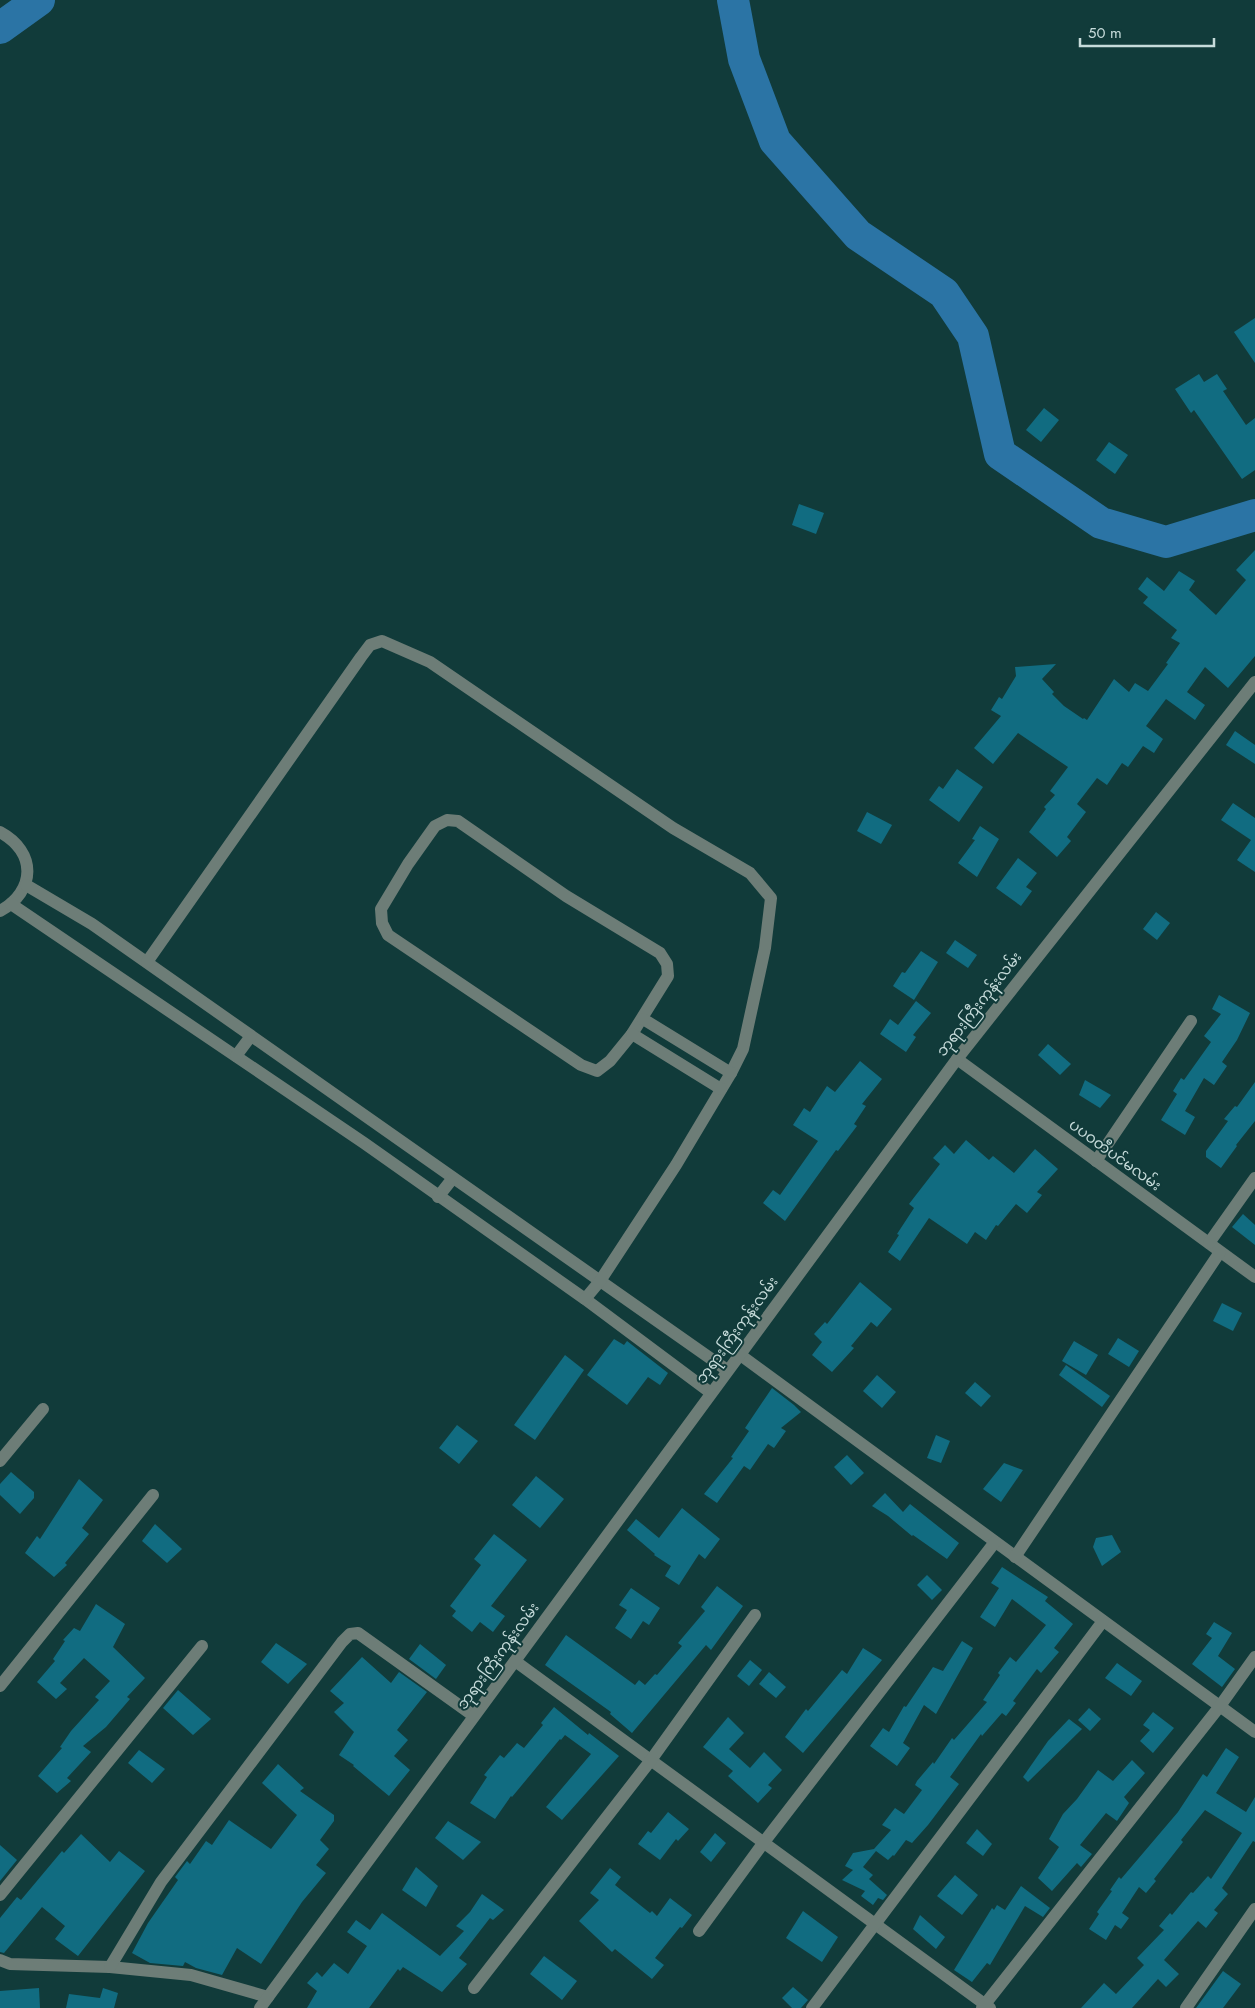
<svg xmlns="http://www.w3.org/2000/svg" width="1255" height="2008" viewBox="0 0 1255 2008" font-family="Jost,'Noto Sans Myanmar',sans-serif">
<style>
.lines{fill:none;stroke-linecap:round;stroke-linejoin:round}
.river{stroke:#2b74a5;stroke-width:32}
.building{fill:#116c81}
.minor{stroke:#6d7d77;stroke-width:12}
.labels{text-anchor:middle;stroke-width:4;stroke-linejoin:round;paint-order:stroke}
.street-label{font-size:15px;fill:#c6dbda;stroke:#113b3a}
</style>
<rect width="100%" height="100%" fill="#113b3a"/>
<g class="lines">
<!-- river -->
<g class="river">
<path d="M733 0 744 59 775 141 858 235 944 293 973 336 1000 454 1101 523 1166 542 1255 515"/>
<path d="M0 28 39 0"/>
</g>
</g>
<!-- building -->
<g class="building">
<path d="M1255 318V363L1234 332Z"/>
<path d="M1199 374 1204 382 1217 374 1227 389 1223 391 1246 425 1255 418V470L1242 479 1194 410 1191 413 1175 389Z"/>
<path d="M1044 408 1059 420 1041 442 1026 430Z"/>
<path d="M1109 442 1128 455 1115 474 1096 460Z"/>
<path d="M799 504 824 513 816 534 792 525Z"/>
<path d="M1255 550V656L1228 688 1205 667 1187 692 1205 705 1195 720 1166 699 1146 726 1163 739 1154 753 1143 746 1128 767 1122 763 1107 785 1097 778 1077 804 1086 812 1067 837 1071 841 1057 857 1029 832 1046 809 1044 807 1055 795 1050 791 1068 767 1018 733 993 764 974 748 1001 716 991 710 999 697 1002 699 1016 676 1015 667 1056 664 1042 679 1054 692 1052 694 1064 706 1083 719 1084 718 1087 720 1114 679 1129 692 1135 683 1148 691 1168 664 1166 663 1180 643 1171 638 1177 630 1143 603 1148 597 1138 589 1147 577 1164 591 1179 571 1195 581 1189 590 1216 615 1246 580 1236 570Z"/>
<path d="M1235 731 1255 745V764L1226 745Z"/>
<path d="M957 769 983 787 959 822 929 800 939 786 943 789Z"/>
<path d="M1233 803 1255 818V872L1237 860 1251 840 1221 820Z"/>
<path d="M867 812 892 825 881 844 857 831Z"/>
<path d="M980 826 999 839 977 877 958 863 975 840 972 839Z"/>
<path d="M1018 858 1037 873 1026 887 1032 891 1021 906 996 888Z"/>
<path d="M1156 912 1170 923 1157 940 1143 929Z"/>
<path d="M955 940 977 955 968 968 946 953Z"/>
<path d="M921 951 938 962 914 1000 893 986 902 972 905 973Z"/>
<path d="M1219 995 1250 1013 1237 1040 1222 1062 1227 1066 1214 1085 1204 1078 1185 1111 1195 1117 1185 1135 1161 1120 1177 1094 1173 1091 1181 1078 1184 1080 1211 1042 1204 1036 1221 1014 1212 1009Z"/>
<path d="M916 1001 931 1013 913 1035 916 1037 906 1052 880 1034 890 1019 898 1025Z"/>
<path d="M1048 1044 1071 1064 1060 1075 1038 1055Z"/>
<path d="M860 1061 882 1079 862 1104 866 1106 854 1124 857 1126 838 1151 836 1150 785 1221 763 1203 773 1190 780 1195 818 1141 793 1125 804 1108 810 1112 827 1086 835 1092Z"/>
<path d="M1085 1080 1111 1095 1100 1108 1079 1095Z"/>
<path d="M1255 1082V1121L1236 1145 1237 1146 1221 1168 1206 1157V1151L1228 1121 1224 1119 1235 1106 1237 1107Z"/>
<path d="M966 1140 989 1160 993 1156 1014 1173 1035 1149 1058 1169 1037 1192 1042 1195 1027 1213 1016 1204 998 1226 996 1225 986 1240 975 1232 967 1244 929 1218 900 1261 888 1252 899 1235 897 1234 914 1208 909 1204 940 1164 933 1158 945 1145 954 1154Z"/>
<path d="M1243 1214 1255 1225V1245L1232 1227Z"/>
<path d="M860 1282 892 1309 877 1327 871 1322 851 1346 854 1348 832 1372 812 1355 822 1342 814 1334 825 1322 827 1324Z"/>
<path d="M1222 1303 1242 1313 1233 1331 1213 1321Z"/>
<path d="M1118 1338 1139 1351 1129 1367 1108 1354Z"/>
<path d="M614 1339 624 1345 627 1341 668 1373 660 1385 648 1377 627 1405 587 1375Z"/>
<path d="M1074 1341 1098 1355 1086 1375 1062 1361Z"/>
<path d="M565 1355 584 1370 535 1440 514 1425Z"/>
<path d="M1066 1365 1110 1396 1102 1407 1059 1375Z"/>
<path d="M877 1375 896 1392 882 1408 863 1391Z"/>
<path d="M975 1382 991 1396 981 1407 965 1393Z"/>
<path d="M772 1388 794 1405 801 1412 781 1428 786 1431 774 1448 768 1444 750 1470 744 1466 717 1503 704 1494 733 1458 731 1457 749 1431 745 1428Z"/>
<path d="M457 1425 478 1441 459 1464 439 1448Z"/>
<path d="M936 1435 950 1441 941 1463 927 1458Z"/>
<path d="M847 1455 864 1473 851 1485 834 1467Z"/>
<path d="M1004 1463 1023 1470 1001 1502 983 1489Z"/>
<path d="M11 1472 34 1492V1498L20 1514 0 1495V1484Z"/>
<path d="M536 1476 564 1499 540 1528 512 1505Z"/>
<path d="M79 1479 103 1500 82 1528 89 1534 65 1563 67 1565 54 1577 25 1553 37 1536 40 1539Z"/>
<path d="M885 1493 903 1512 910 1504 959 1543 947 1559 913 1535 912 1536 888 1516 872 1506Z"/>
<path d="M682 1508 720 1539 705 1559 699 1554 679 1585 665 1576 671 1566 654 1555 655 1554 627 1530 636 1519 659 1538Z"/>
<path d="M155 1524 182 1549 167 1563 142 1541Z"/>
<path d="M494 1534 527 1560 491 1606 505 1616 493 1632 480 1622 472 1632 452 1616 456 1611 450 1606 481 1565 474 1559Z"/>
<path d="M1112 1535 1121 1552 1102 1566 1093 1547 1096 1538Z"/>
<path d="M1002 1567 1048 1597 1045 1601 1073 1624 1054 1648 1059 1652 1041 1673 1037 1669 1013 1701 1016 1703 1006 1716 1002 1713 982 1736 981 1734 950 1777 959 1784 928 1825 912 1843 906 1840 894 1856 893 1855 888 1860 876 1851 863 1867 873 1875 869 1879 887 1895 883 1900 878 1898 873 1905 861 1896 865 1891 842 1880 853 1870 845 1866 853 1853 874 1849 891 1830 882 1825 895 1808 904 1814 922 1790 915 1785 917 1781 933 1762 934 1764 952 1738 954 1740 987 1702 983 1700 1000 1675 998 1673 1010 1657 1016 1662 1046 1625 1012 1599 995 1627 980 1617 999 1588 991 1583Z"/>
<path d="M927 1575 942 1590 932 1600 917 1585Z"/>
<path d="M717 1586 743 1606 711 1650 706 1645 632 1733 610 1714 611 1712 545 1665 566 1635 635 1685 639 1680 645 1685 655 1674 657 1675 682 1646 678 1643 705 1611 701 1607Z"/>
<path d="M631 1588 660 1608 649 1625 643 1621 631 1639 615 1628 627 1610 619 1605Z"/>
<path d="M96 1604 125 1624 113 1647 145 1678 127 1697 130 1699 106 1727 83 1746 91 1752 67 1778 71 1781 57 1793 38 1776 62 1748 60 1747 71 1731 99 1700 95 1697 110 1681 84 1658 60 1683 67 1689 56 1699 37 1682 55 1661 53 1659 65 1641 63 1640 74 1628 80 1631Z"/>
<path d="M1214 1622 1232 1633 1218 1656 1235 1669 1222 1687 1192 1664 1212 1638 1206 1634Z"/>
<path d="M962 1641 973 1648 936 1714 924 1705 903 1743 910 1748 897 1766 870 1746 883 1728 889 1732 904 1706 906 1707 933 1667 943 1671Z"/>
<path d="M276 1643 307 1664 288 1684 261 1662Z"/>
<path d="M420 1644 446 1665 436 1679 409 1659Z"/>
<path d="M863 1648 882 1660 803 1753 785 1737 806 1709 808 1711 842 1670 847 1674Z"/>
<path d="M362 1657 391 1683 399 1672 427 1692 397 1730 408 1740 394 1756 410 1770 389 1796 353 1766 354 1765 339 1755 354 1732 334 1712 344 1703 330 1691Z"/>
<path d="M750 1660 762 1670 749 1686 737 1676Z"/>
<path d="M1117 1663 1142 1681 1131 1696 1105 1678Z"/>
<path d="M769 1672 786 1687 776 1698 759 1684Z"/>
<path d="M178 1690 211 1719 193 1735 163 1708Z"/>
<path d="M554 1707 588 1735 589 1733 619 1756 562 1820 546 1807 591 1754 565 1735 561 1740 560 1739 512 1797 511 1796 495 1819 470 1803 487 1777 484 1775 500 1755 504 1758 517 1743 524 1748 543 1725 541 1723Z"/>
<path d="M1089 1708 1101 1719 1090 1731 1078 1720Z"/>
<path d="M1153 1712 1174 1728 1153 1753 1140 1741 1150 1730 1143 1725Z"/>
<path d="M728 1717 744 1733 729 1749 750 1768 764 1752 782 1770 768 1785 772 1788 758 1803 728 1776 733 1771 703 1747Z"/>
<path d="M1069 1719 1082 1729 1028 1782 1023 1777 1048 1741Z"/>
<path d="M1226 1748 1239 1757 1216 1793 1246 1812 1255 1797V1842L1253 1841 1222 1888 1228 1894 1214 1910 1218 1913 1206 1928 1198 1921 1164 1960 1179 1974 1166 1987 1158 1979 1132 2008H1081L1104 1983 1116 1994 1144 1965 1137 1958 1164 1930 1159 1926 1170 1913 1172 1915 1191 1892 1193 1893 1208 1876 1211 1879 1242 1833 1205 1810 1181 1840 1183 1842 1154 1879 1156 1881 1146 1893 1139 1887 1122 1913 1129 1918 1121 1929 1115 1925 1106 1940 1089 1929 1099 1914 1097 1912 1112 1891 1110 1890 1119 1877 1121 1879 1178 1812 1203 1774 1207 1777Z"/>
<path d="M139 1750 165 1769 152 1783 128 1763Z"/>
<path d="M1132 1760 1145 1773 1124 1797 1129 1803 1117 1821 1106 1813 1080 1845 1092 1854 1081 1867 1077 1863 1052 1891 1038 1878 1059 1847 1049 1839 1063 1814 1077 1799 1098 1770 1113 1781Z"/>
<path d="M278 1764 304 1788 300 1791 334 1815V1821L320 1840 329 1849 316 1865 326 1873 302 1902 261 1964 237 1948 222 1975 196 1968 185 1962 183 1966 150 1963 132 1953 148 1923 178 1880 175 1877 187 1861 190 1864 206 1841 212 1845 229 1820 271 1849 297 1815 262 1783Z"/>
<path d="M668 1812 689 1829 678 1841 676 1839 660 1860 638 1844 648 1831 651 1833Z"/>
<path d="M448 1821 481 1842 463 1860 435 1838Z"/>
<path d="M977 1829 992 1844 983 1856 966 1843Z"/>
<path d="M715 1833 726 1843 711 1862 700 1852Z"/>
<path d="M81 1834 110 1862 119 1851 145 1871 78 1956 55 1939 65 1926 42 1907 4 1953 0 1952V1918L17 1897 21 1900 62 1851 64 1853Z"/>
<path d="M0 1845 17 1860 0 1881Z"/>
<path d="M416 1867 438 1886 426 1907 402 1890Z"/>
<path d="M610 1868 621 1877 615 1885 650 1913 652 1911 657 1916 670 1898 692 1915 682 1928 680 1927 655 1958 664 1965 652 1979 615 1949 612 1952 579 1921 599 1900 590 1893Z"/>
<path d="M955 1875 978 1895 962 1915 937 1896Z"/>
<path d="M1021 1886 1050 1908 1043 1917 1025 1906 990 1965 987 1963 972 1982 954 1970 992 1908 994 1910 997 1905 1005 1910Z"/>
<path d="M482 1894 504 1910 493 1920 490 1918 459 1958 467 1964 442 1992 403 1967 400 1971 398 1969 369 2008H307L317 1991 307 1983 317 1972 322 1977 334 1963 348 1974 367 1946 347 1932 356 1920 370 1930 382 1913 440 1956 464 1931 456 1926 470 1912Z"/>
<path d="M803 1911 838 1937 822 1962 786 1938Z"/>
<path d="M920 1915 945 1937 936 1949 913 1929Z"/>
<path d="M544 1956 577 1981 562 2000 530 1974Z"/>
<path d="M1223 1971 1241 1984 1223 2008H1196Z"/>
<path d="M793 1987 808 2000 801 2008H792L782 1998Z"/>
<path d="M39 1988 40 2008H0V1991Z"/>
<path d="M103 1988 118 1993 114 2008H66L69 1994 100 1998Z"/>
</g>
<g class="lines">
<!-- minor -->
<g class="minor">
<path d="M447 820 458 821 566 896 660 953 667 964 668 976 632 1034 610 1061 597 1071 581 1065 388 935 382 923 381 909 408 864 435 826Z"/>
<path d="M0 832C37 852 36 891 0 911"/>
<path d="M26 885 92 924 727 1370"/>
<path d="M11 904 364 1143 585 1299 711 1393"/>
<path d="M147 962 361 657 370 645 382 641 430 662 673 828 750 873 771 898 765 948 743 1049 731 1073 676 1165 600 1281 585 1299"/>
<path d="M643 1019 731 1073"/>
<path d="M632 1034 721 1089"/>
<path d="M236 1056 251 1036"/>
<path d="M957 1059 1255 1277"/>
<path d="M1096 1161 1191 1021"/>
<path d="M438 1197 453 1178"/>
<path d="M1209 1243 1255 1178"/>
<path d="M739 1354 1255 1732"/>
<path d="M0 1461 43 1409"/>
<path d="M1015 1557 1220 1252"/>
<path d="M515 1661 990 2008"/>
<path d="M0 1686 153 1495"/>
<path d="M0 1895 202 1646"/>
<path d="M699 1931 764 1842 995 1542"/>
<path d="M0 1960 10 1964 110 1967 191 1975 268 1997"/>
<path d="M110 1967 161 1882 342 1642 350 1634 358 1633 474 1716"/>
<path d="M474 1988 651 1760 755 1615"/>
<path d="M260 2008 957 1059 1255 682"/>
<path d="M812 2008 1103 1621"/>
<path d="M982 2008 1220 1706 1255 1657"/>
<path d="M1186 2008 1255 1909"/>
</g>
</g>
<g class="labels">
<!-- street labels -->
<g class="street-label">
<text transform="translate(979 1004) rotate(-52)" y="5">ဘုရားကြီးကုန်းလမ်း</text>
<text transform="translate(1115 1155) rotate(36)" y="5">ပပဝတီပင်မလမ်း</text>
<text transform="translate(737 1330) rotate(-54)" y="5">ဘုရားကြီးကုန်းလမ်း</text>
<text transform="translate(498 1656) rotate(-54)" y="5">ဘုရားကြီးကုန်းလမ်း</text>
</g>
</g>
<!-- scale -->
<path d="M1080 38v8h134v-8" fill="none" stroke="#c6dbda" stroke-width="2.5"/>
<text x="1088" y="38" font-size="15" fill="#c6dbda" stroke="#113b3a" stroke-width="4" paint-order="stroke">50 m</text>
</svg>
